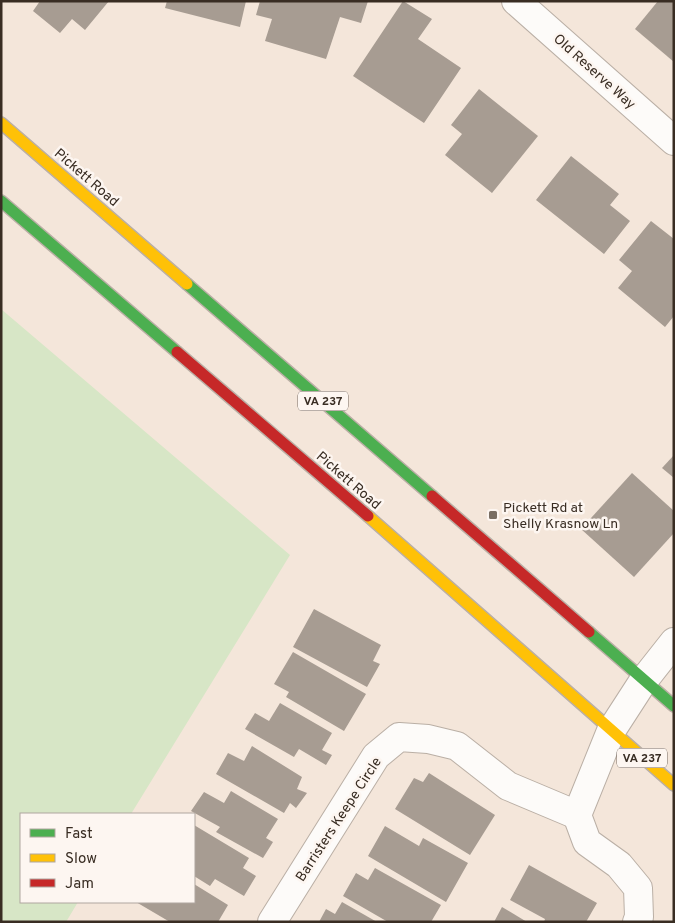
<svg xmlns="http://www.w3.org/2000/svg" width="675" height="923" viewBox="0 0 675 923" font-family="Overpass,sans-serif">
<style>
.green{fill:#d7e6c6}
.building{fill:#a79c92}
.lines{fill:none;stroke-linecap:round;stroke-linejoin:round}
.street-casing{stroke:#baafa5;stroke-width:30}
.fast-casing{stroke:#baafa5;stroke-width:14}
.slow-casing{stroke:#baafa5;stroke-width:14}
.jam-casing{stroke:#baafa5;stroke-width:14}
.street{stroke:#fdfbf9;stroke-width:28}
.fast{stroke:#4caf50;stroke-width:11}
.slow{stroke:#ffc107;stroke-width:11}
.jam{stroke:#c62828;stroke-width:11}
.poi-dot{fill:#7a6e63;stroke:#fdf6f1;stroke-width:2}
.labels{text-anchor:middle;stroke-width:5;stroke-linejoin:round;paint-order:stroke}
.shield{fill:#fdf6f1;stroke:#746961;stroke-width:1}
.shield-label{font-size:12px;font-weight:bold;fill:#392d23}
.street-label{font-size:14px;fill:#392d23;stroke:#fdf6f1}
.poi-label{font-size:14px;fill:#392d23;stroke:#fdf6f1;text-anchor:start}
</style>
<rect width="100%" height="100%" fill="#f4e6da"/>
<!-- green -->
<path class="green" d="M1 309 290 555 131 814H21V902H78L66 922H1Z"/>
<!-- building -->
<g class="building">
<path d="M40 1H109L85 30 72 19 60 33 33 11Z"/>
<path d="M167 1H246L240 27 165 8Z"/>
<path d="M260 1H368L361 23 340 17 326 59 265 41 272 19 256 15Z"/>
<path d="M403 1 432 19 418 39 461 68 424 123 353 76Z"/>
<path d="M658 1H674V62L635 29Z"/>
<path d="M479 89 538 136 492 193 445 155 462 134 451 125Z"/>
<path d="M571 156 619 194 610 205 630 221 604 254 536 200Z"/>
<path d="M651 221 674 239V316L665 327 618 288 632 271 619 260Z"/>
<path d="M674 455V478L662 468Z"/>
<path d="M632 473 674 511V533L634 577 581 529Z"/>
<path d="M314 609 381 645 373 661 380 664 367 687 293 647Z"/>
<path d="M293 652 366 694 344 731 286 697 289 692 274 684Z"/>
<path d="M280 703 332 733 322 750 332 755 326 765 299 749 294 757 245 729 255 713 269 721Z"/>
<path d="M252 746 302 777 297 789 307 793 296 808 290 803 284 813 216 774 228 753 244 761Z"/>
<path d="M429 773 495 815 470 855 395 809 414 778 423 782Z"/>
<path d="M231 791 278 819 266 838 273 842 263 858 216 832 220 827 191 811 204 792 224 803Z"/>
<path d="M194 825 249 858 243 868 256 876 244 896 215 879 210 886 194 876Z"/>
<path d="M385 826 419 846 423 838 468 863 446 902 368 856Z"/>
<path d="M529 865 597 903 586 922H544L545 919 510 900Z"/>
<path d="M375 868 441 905 431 922H388L343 896 356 873 368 880Z"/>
<path d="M194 884 228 905 218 922H170L136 902H194Z"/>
<path d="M342 902 377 922H319L326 909 335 914Z"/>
<path d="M502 907 527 922H494Z"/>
</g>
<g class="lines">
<defs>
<g id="street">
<path d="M516 1 674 141"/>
<path d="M272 922 376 756 399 737 428 739 457 746 508 786 577 815"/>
<path d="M637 922 639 917 638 888 619 865 587 842 577 815 611 731 644 680 674 642"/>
</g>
<g id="fast">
<path d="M1 201 177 352"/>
<path d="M187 284 432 496"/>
<path d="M589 632 674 706"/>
</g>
<g id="slow">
<path d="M1 123 187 284"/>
<path d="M368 516 674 785"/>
</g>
<g id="jam">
<path d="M177 352 368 516"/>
<path d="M432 496 589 632"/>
</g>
</defs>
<!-- street casing -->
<use href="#street" class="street-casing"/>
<!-- fast casing -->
<use href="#fast" class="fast-casing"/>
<!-- slow casing -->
<use href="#slow" class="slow-casing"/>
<!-- jam casing -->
<use href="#jam" class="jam-casing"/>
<!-- street -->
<use href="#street" class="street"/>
<!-- fast -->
<use href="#fast" class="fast"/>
<!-- slow -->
<use href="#slow" class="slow"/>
<!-- jam -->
<use href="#jam" class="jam"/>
</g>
<!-- markers -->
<rect class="poi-dot" x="488" y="510" width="10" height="10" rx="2.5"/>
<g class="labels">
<!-- shield labels -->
<g class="shield">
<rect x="298" y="391.5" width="50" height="19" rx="4"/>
<rect x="617" y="748.5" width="50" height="19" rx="4"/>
</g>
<g class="shield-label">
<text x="323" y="405">VA 237</text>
<text x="642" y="762">VA 237</text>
</g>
<!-- street labels -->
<g class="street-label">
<text transform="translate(595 71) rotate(42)" y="5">Old Reserve Way</text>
<text transform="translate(87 177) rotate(41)" y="5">Pickett Road</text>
<text transform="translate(349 480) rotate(41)" y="5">Pickett Road</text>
<text transform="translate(338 819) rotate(-57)" y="5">Barristers Keepe Circle</text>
</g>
<!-- poi labels -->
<g class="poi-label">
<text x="503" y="512">Pickett Rd at<tspan x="503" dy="16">Shelly Krasnow Ln</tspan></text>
</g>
</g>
<!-- border -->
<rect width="675" height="923" fill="none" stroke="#392d23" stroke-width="5"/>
<!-- legend -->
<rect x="20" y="813" width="175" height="90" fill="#fdf6f1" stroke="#afa69f"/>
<rect x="30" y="829" width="25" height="8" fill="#4caf50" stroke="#afa69f"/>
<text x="65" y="838" font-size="15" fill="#392d23">Fast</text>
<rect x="30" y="854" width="25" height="8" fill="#ffc107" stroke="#afa69f"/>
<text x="65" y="863" font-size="15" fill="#392d23">Slow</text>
<rect x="30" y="879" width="25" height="8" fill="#c62828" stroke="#afa69f"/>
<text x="65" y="888" font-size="15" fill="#392d23">Jam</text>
</svg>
